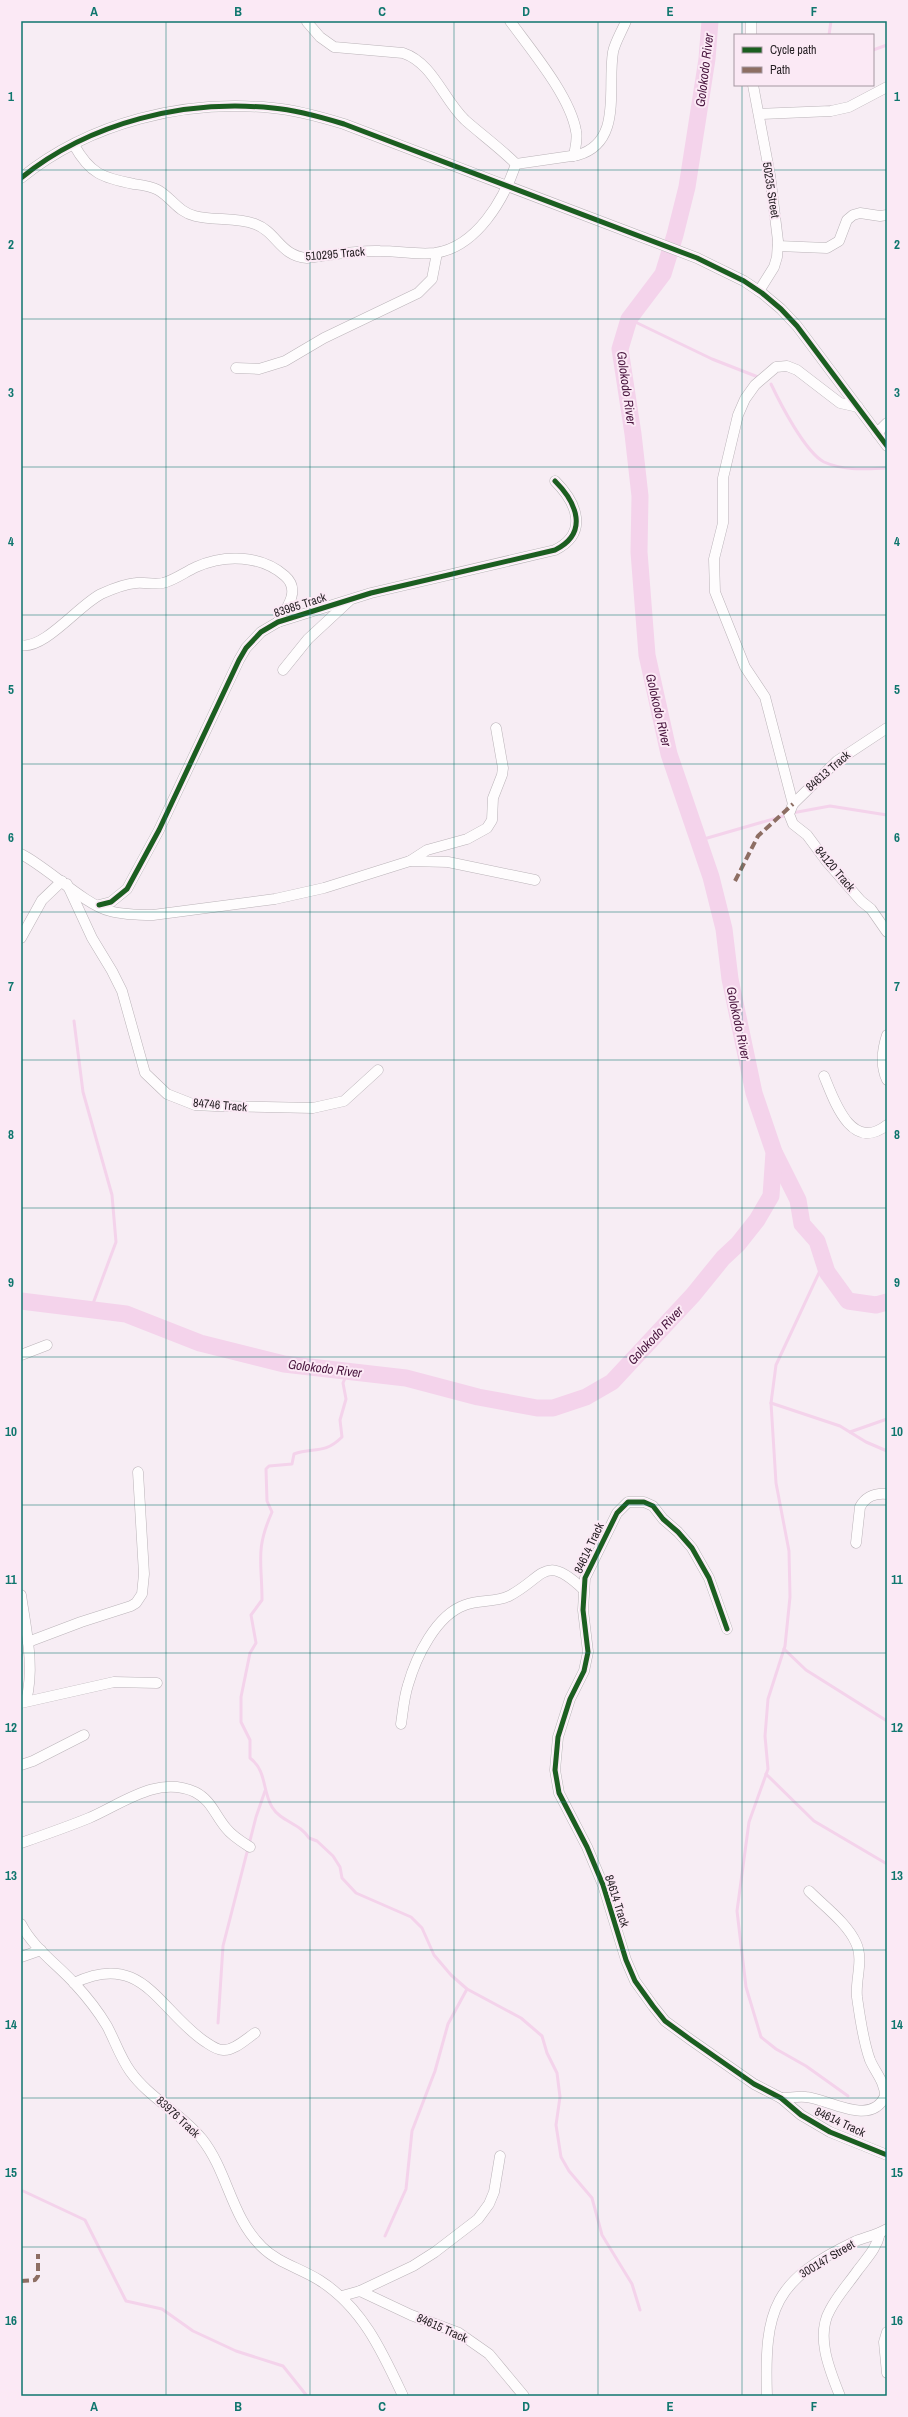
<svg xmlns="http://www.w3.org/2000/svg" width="908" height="2417" viewBox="0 0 908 2417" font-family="'Archivo Narrow',sans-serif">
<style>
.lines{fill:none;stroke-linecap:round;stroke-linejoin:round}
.stream{stroke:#f4d3eb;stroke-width:3}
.river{stroke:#f4d3eb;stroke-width:17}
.minor-casing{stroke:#bab3b8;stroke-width:11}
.minor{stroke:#fefcfd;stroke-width:10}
.quiet{stroke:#8d6e63;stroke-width:4;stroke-dasharray:8 4;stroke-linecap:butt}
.cycleway-casing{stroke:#fbe9f5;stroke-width:8}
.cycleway{stroke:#1b5e20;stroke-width:5}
.grid{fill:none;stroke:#0f766e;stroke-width:1;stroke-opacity:0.55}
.labels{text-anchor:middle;stroke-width:4;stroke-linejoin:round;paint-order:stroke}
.street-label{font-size:12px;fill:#251f23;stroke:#fbe9f5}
.water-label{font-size:13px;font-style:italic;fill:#4a173f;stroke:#fbe9f5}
.neatline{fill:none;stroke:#0f766e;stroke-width:1.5}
.grid-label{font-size:13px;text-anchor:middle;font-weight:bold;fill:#0f766e}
</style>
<rect width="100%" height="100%" fill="#f7edf4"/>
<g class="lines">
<!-- stream -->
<g class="stream">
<path d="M829 35 831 21"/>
<path d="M873 50 887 45"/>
<path d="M629 319 712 359 758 377"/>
<path d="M771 384C780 403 805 452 824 462 844 471 865 469 887 468"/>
<path d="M792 813 830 806 887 815"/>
<path d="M697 841 787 815"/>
<path d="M74 1021 83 1092 112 1195 116 1242 91 1309"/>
<path d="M824 1262 776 1365 771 1403 776 1483 789 1551 790 1597 785 1646 768 1699 765 1736 768 1769 749 1822 737 1911 746 1987 761 2037 776 2049 806 2066 848 2096"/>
<path d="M348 1371 343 1383 346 1399 340 1420 342 1437C324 1455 313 1447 294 1454L292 1464 269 1466 266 1469 267 1501 272 1512C255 1550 262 1562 262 1600L251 1615 256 1643 250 1653 241 1697V1722L250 1740V1758C267 1771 262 1790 272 1807 281 1822 300 1823 309 1838L317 1841 333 1856 340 1867 342 1878 356 1893 411 1917 422 1928 434 1955 451 1975 467 1989 521 2018 542 2036 547 2053 557 2073 560 2097 556 2125 561 2157 569 2171 592 2198 602 2235 632 2284 640 2310"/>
<path d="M771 1403 840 1426 866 1442 887 1451"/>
<path d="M850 1432 887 1419"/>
<path d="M784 1649 806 1670 887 1721"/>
<path d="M766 1774 814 1821 887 1864"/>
<path d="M218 2023 223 1946 256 1817 265 1791"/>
<path d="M21 2190 85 2220 126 2301 162 2309 193 2331 236 2351 283 2366 307 2396"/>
<path d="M385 2236 406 2189 412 2131 435 2071 448 2024 467 1989"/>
</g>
<!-- river -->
<g class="river">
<path d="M775 1154 798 1200 802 1224 817 1241 827 1272 848 1301 876 1305 887 1302"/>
<path d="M21 1301 126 1314 200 1343 284 1364 406 1378 478 1397 537 1408H553L586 1397 612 1382 693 1295 723 1258 738 1244 757 1220 771 1196 774 1152 754 1093 730 979 724 929 711 877 669 754 647 655 639 552 640 496 633 434 620 349 629 319 663 274 675 235 687 187 707 59 710 21"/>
</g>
<defs>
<g id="minor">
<path d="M510 21C531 50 570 96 576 131 578 139 575 148 574 156"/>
<path d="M751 21V35"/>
<path d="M307 22 320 37 334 47 403 53C433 63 443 99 465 120 482 135 500 148 516 164"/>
<path d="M753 85 770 175 778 241 777 257 774 267 759 291"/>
<path d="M759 114 831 111 849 107 887 87"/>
<path d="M74 145C90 174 103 178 134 184 142 185 151 186 158 190 172 198 178 212 195 216 214 221 237 217 255 224 277 232 280 256 307 258 331 255 356 250 380 251 399 251 417 255 435 253 477 247 504 199 516 164L578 155C623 142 607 88 613 52 615 42 622 31 626 21"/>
<path d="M21 178C90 122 185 99 273 108 297 110 321 117 344 124L697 258 744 281 762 293 781 309 797 326 887 446"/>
<path d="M778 246 827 248 839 241 847 220 853 215 860 213 880 216 887 215"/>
<path d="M236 368 259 369 285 361 324 338 418 293 432 279 437 253"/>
<path d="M877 433 887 423"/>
<path d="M21 645C44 650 79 605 101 594 112 589 124 584 136 583 145 582 154 585 163 583 175 580 185 572 196 567 225 554 261 555 285 576 301 590 287 608 278 622"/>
<path d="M283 670 308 639 349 601"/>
<path d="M887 728 837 761 793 804 789 814 793 824 807 835 827 862 861 901 871 909 887 932"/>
<path d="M793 804 765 697 745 667 715 592 714 559 723 523V478L738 415 745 399 755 385 776 367 787 366 797 370 840 403 858 407"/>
<path d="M21 854C47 867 85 905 110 911 124 915 139 915 153 915L275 899 324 888 410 861 448 862 535 880"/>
<path d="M410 861 427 850 467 839 487 828 492 820 493 798 502 775 503 768 496 728"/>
<path d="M67 884 92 938 112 971 122 991 145 1073 167 1094 195 1105 215 1106 313 1108 344 1101 378 1070"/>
<path d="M99 905 111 902 127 889 159 830 239 660 246 648 261 632 278 622 371 593 555 550C589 533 577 503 555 481"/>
<path d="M21 938 42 900 62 881"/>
<path d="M887 1035C882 1050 880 1065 887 1080"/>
<path d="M824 1076C834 1100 851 1153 887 1125"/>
<path d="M21 1355 47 1345"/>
<path d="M856 1543 860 1507C866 1496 875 1493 887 1494"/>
<path d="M21 1595C26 1630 35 1667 26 1701"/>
<path d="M727 1629 709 1578 692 1548 678 1532 663 1519 653 1506 644 1502H628L617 1513 585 1578 583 1610 588 1652 584 1671 570 1699 558 1737 555 1770 559 1793 587 1847 603 1885 626 1960 635 1981 653 2006 665 2021 691 2040 754 2084 781 2098 801 2115 830 2132 887 2155"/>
<path d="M28 1642 81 1622 131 1606 136 1603 142 1594 144 1574 138 1472"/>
<path d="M21 1703 114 1682 157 1683"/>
<path d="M401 1724C403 1711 404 1697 408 1685 416 1657 436 1615 465 1605 479 1599 495 1603 509 1596 544 1578 544 1552 583 1589"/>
<path d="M21 1765 33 1761 84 1735"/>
<path d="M21 1843C44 1835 67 1827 89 1818 122 1804 157 1775 195 1792 211 1800 215 1815 226 1828 232 1836 242 1842 250 1847"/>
<path d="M21 1924C33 1948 58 1965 75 1984 87 1997 98 2011 107 2026 115 2041 120 2057 130 2071 149 2098 181 2113 202 2139 228 2172 231 2217 262 2247 278 2263 300 2268 319 2280 362 2307 382 2351 403 2396"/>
<path d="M21 1957 41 1950"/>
<path d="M74 1983C142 1950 158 2009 204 2041 209 2044 216 2050 223 2050 234 2051 246 2039 255 2033"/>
<path d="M781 2098C789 2098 798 2096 806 2097 826 2098 871 2128 885 2096 885 2082 875 2072 870 2060 863 2041 860 2018 857 1997 855 1980 864 1960 856 1943 847 1923 825 1907 809 1891"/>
<path d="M360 2291 413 2266 435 2252 478 2219 489 2204 494 2192 500 2156"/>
<path d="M342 2296 360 2291 411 2315 459 2333 489 2354 524 2396"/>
<path d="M887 2332 884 2342 887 2373"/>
<path d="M767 2396C764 2308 774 2280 856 2241 866 2237 877 2235 887 2229"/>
<path d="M840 2396C830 2371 815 2336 830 2310 837 2296 849 2283 858 2270 867 2258 877 2248 880 2233"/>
</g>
</defs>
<!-- minor casing -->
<use href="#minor" class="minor-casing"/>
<!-- minor -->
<use href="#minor" class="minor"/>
<!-- quiet -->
<g class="quiet">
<path d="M735 881 758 836 793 804"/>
<path d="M21 2281 35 2280 38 2276V2254"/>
</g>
<defs>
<g id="cycleway">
<path d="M21 178C90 122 185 99 273 108 297 110 321 117 344 124L697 258 744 281 762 293 781 309 797 326 887 446"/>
<path d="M99 905 111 902 127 889 159 830 239 660 246 648 261 632 278 622 371 593 555 550C589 533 577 503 555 481"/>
<path d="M727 1629 709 1578 692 1548 678 1532 663 1519 653 1506 644 1502H628L617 1513 585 1578 583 1610 588 1652 584 1671 570 1699 558 1737 555 1770 559 1793 587 1847 603 1885 626 1960 635 1981 653 2006 665 2021 691 2040 754 2084 781 2098 801 2115 830 2132 887 2155"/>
</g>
</defs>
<!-- cycleway casing -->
<use href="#cycleway" class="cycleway-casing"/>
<!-- cycleway -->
<use href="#cycleway" class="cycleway"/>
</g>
<!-- grid -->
<path class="grid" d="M166 21V2396M310 21V2396M454 21V2396M598 21V2396M742 21V35M742 85V2396M21 170H887M21 319H887M21 467H887M21 615H887M21 764H887M21 912H887M21 1060H887M21 1208H887M21 1357H887M21 1505H887M21 1653H887M21 1802H887M21 1950H887M21 2098H887M21 2247H887"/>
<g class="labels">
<!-- street labels -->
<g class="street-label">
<text transform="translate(771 190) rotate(81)" y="4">50235 Street</text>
<text transform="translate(335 254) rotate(-5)" y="4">510295 Track</text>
<text transform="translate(300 605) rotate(-18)" y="4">83985 Track</text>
<text transform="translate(828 771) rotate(-41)" y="4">84613 Track</text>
<text transform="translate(835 869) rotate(50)" y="4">84120 Track</text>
<text transform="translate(220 1105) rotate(5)" y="4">84746 Track</text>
<text transform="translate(589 1548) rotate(-65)" y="4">84614 Track</text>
<text transform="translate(617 1901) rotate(72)" y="4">84614 Track</text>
<text transform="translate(178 2117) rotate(43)" y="4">83976 Track</text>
<text transform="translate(840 2122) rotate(25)" y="4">84614 Track</text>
<text transform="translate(827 2259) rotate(-31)" y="4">300147 Street</text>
<text transform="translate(442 2328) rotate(24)" y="4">84615 Track</text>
</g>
<!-- water labels -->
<g class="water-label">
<text transform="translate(704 70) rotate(-83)" y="5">Golokodo River</text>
<text transform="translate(627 388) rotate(82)" y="5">Golokodo River</text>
<text transform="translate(659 710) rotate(77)" y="5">Golokodo River</text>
<text transform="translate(739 1023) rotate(78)" y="5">Golokodo River</text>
<text transform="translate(655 1335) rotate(-47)" y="5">Golokodo River</text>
<text transform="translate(325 1368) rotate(7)" y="5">Golokodo River</text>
</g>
</g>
<!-- border -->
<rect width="908" height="2417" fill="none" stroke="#fbe9f5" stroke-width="44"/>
<!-- legend -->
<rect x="734" y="34" width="140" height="52" fill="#fbe9f5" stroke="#a598a1"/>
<rect x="742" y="47" width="20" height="6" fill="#1b5e20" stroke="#a598a1"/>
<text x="770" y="54" font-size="12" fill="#251f23">Cycle path</text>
<rect x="742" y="67" width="20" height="6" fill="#8d6e63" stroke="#a598a1"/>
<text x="770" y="74" font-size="12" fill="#251f23">Path</text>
<rect x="22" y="22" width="864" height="2373" class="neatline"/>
<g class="grid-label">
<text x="94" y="16">A</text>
<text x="238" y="16">B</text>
<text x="382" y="16">C</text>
<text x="526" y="16">D</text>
<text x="670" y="16">E</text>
<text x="814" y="16">F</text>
<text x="11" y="101">1</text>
<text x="897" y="101">1</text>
<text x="11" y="249">2</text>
<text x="897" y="249">2</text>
<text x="11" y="397">3</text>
<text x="897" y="397">3</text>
<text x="11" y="546">4</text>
<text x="897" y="546">4</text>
<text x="11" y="694">5</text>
<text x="897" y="694">5</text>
<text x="11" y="842">6</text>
<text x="897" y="842">6</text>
<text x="11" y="991">7</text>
<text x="897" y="991">7</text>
<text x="11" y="1139">8</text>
<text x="897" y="1139">8</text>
<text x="11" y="1287">9</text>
<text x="897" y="1287">9</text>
<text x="11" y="1436">10</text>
<text x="897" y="1436">10</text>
<text x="11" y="1584">11</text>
<text x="897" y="1584">11</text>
<text x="11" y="1732">12</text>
<text x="897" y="1732">12</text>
<text x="11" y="1880">13</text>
<text x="897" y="1880">13</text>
<text x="11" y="2029">14</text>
<text x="897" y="2029">14</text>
<text x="11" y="2177">15</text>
<text x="897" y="2177">15</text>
<text x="11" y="2325">16</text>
<text x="897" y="2325">16</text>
<text x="94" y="2411">A</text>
<text x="238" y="2411">B</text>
<text x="382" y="2411">C</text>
<text x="526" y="2411">D</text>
<text x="670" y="2411">E</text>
<text x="814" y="2411">F</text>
</g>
</svg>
